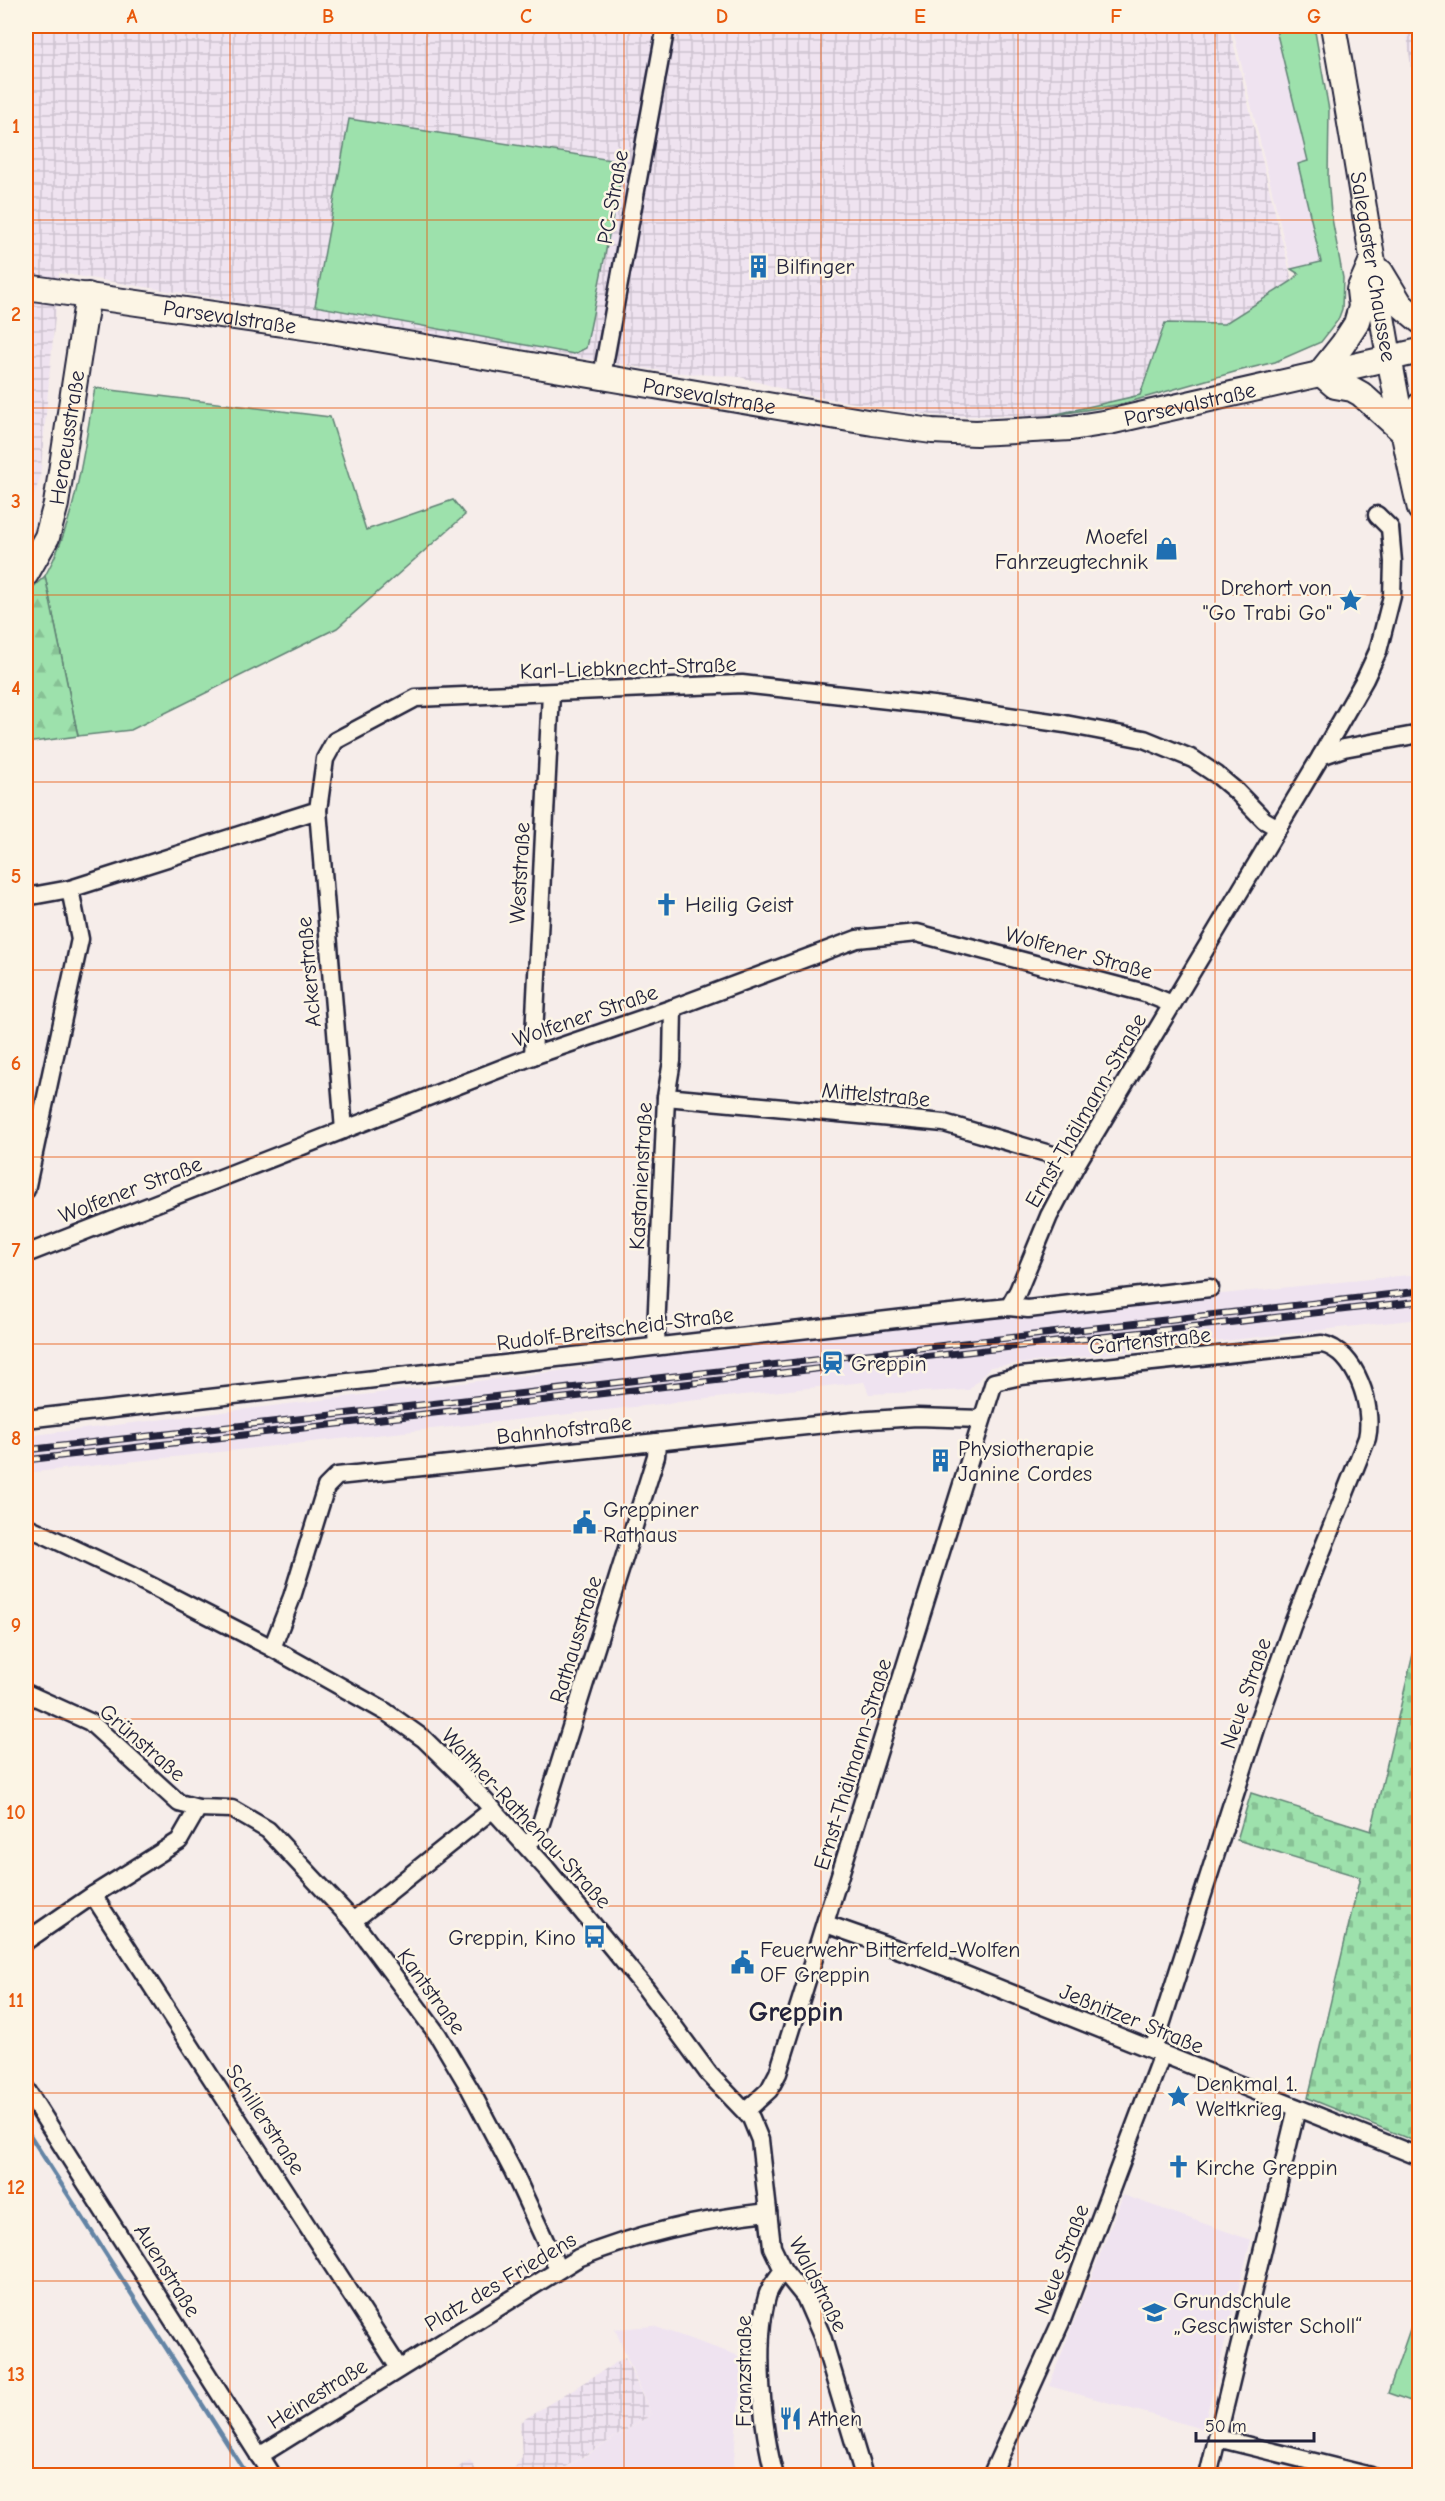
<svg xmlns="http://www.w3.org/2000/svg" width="1445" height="2501" viewBox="0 0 1445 2501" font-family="'Comic Neue',sans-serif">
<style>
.built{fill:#efe3f0}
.industrial{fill:url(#industrial-grid)}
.grass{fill:#9de1ac;stroke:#608274;stroke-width:1.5}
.forest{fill:url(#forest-firs);stroke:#608274;stroke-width:1.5}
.cemetery{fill:url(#cemetery-stones);stroke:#608274;stroke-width:1.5}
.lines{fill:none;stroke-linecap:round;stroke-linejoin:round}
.stream{stroke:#6384a5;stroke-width:4.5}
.street-casing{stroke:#22223b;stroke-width:21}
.secondary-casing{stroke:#22223b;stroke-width:28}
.street{stroke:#fcf5e5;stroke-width:16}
.secondary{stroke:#fcf5e5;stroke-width:24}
.rail-casing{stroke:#22223b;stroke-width:7}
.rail{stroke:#fcf5e5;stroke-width:4.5;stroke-dasharray:14;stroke-linecap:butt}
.grid{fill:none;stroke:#e8590c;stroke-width:1.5;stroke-opacity:0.55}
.labels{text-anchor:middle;stroke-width:5;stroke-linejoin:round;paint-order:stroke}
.street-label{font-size:22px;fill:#22223b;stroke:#fcf5e5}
.poi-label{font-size:22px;fill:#22223b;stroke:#fcf5e5;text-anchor:start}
.district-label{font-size:28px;font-weight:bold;fill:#22223b;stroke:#fcf5e5}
.neatline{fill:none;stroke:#e8590c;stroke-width:2}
.grid-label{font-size:20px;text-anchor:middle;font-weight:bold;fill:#e8590c}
</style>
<defs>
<pattern id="industrial-grid" width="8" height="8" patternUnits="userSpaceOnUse" patternTransform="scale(1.5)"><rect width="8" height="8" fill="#efe3f0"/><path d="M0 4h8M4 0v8" fill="none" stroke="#cdc2cf"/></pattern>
<pattern id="forest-firs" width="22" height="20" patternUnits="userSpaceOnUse" patternTransform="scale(1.5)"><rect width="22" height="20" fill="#9de1ac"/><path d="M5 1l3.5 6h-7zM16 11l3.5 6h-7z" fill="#87c195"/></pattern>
<pattern id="cemetery-stones" width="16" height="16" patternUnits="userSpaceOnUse" patternTransform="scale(1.5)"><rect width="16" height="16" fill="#9de1ac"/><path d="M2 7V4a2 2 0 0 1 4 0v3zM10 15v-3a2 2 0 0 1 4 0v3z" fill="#87c195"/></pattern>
</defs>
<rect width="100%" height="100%" fill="#f6edea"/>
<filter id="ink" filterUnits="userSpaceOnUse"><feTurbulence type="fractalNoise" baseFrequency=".0167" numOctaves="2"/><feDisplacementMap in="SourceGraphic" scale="12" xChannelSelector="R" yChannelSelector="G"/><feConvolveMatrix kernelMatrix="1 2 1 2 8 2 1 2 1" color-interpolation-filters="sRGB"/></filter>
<g filter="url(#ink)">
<!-- built -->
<g class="built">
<path d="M1232 26H1275L1308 161 1298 164 1321 262 1291 269Z"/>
<path d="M1419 1274V1319L990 1367 969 1390 869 1394 864 1382 26 1473V1436L592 1367 611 1356Z"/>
<path d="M1123 2195 1251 2240 1203 2429 1049 2386Z"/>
<path d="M653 2326 745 2358 737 2416 733 2475 553 2476 651 2415 615 2329Z"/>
</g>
<!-- industrial -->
<g class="industrial">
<path d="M26 26H1229L1292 281 1224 324 1165 323 1140 395 1048 416H938L805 395 740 377 668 372 59 273 40 478 26 518Z"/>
<path d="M1406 26H1419V135Z"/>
<path d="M625 2357 651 2415 553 2475H510L522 2457 520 2422Z"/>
<path d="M470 2460 479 2475H446Z"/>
</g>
<!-- grass -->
<g class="grass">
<path d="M1275 26H1314L1329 110 1328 178 1331 213 1343 278 1342 309 1338 320 1321 342 1275 362 1238 371 1122 404 1048 416 1140 395 1165 323 1224 324 1292 281 1299 274 1291 269 1321 262 1298 164 1308 161Z"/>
<path d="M349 119 624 162 586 348 574 354 315 306Z"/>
<path d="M95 388 330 417 366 530 453 500 465 515 337 628 131 730 78 736 45 576C77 519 83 452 95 388Z"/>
<path d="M1419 2303V2404L1388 2393Z"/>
</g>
<!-- forest -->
<path class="forest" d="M45 576 78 736 26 743V594Z"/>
<!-- cemetery -->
<path class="cemetery" d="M1419 1629V2143L1308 2098 1360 1877 1237 1840 1251 1793 1371 1831Z"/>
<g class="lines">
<!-- stream -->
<path class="stream" d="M26 2129 248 2476"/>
<defs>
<g id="street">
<path d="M602 376 666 26"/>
<path d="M1321 756 1344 748 1420 734"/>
<path d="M318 810 344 1130"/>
<path d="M26 897 70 889 318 810 325 759 335 741 416 698 742 684 933 705 1065 724 1144 739 1193 759 1217 775 1236 791 1264 820 1278 828"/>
<path d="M533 1056 551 693"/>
<path d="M666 1097 944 1123 1053 1155 1076 1165"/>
<path d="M26 1190 80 939 70 889"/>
<path d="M26 1254 533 1056 673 1008 857 939 917 933 1145 993 1172 1004"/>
<path d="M1009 1307 1018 1291 1049 1216 1076 1165 1321 756 1365 679 1378 651 1392 596 1393 562 1390 528 1377 515"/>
<path d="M657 1346 656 1332 666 1097 672 1061 673 1008"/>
<path d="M26 1419 931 1315 1009 1307 1028 1309 1210 1288"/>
<path d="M26 1526 132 1576 272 1648 386 1712 424 1739 464 1778 546 1868 647 1990 709 2074 751 2118 760 2140 772 2247 783 2270 805 2297 822 2336 864 2476"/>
<path d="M272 1648 292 1597 326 1487 337 1476 854 1421 917 1417 982 1419"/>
<path d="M26 1693 90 1722 179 1803 198 1808 232 1809 268 1830 353 1921 438 2035 470 2089 513 2171 558 2269"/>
<path d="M526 1845 534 1838 541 1823 656 1456 657 1442"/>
<path d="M93 1895 399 2368"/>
<path d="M353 1921 493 1809"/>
<path d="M826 1924 923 1958 1420 2157"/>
<path d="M26 1941 93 1895 179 1841 198 1808"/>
<path d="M26 2089 272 2476"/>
<path d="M746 2111 769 2090 778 2073 994 1382 1021 1376 1322 1344C1356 1351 1374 1407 1367 1438L1292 1626 1260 1716 1153 2050"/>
<path d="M1217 2438 1371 2476"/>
<path d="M259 2456 578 2258C637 2234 704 2219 768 2212"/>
<path d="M775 2476C762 2431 754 2343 767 2297 769 2287 777 2279 783 2270"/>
<path d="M991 2476 1061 2322 1162 2054"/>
<path d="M1208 2476 1297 2108"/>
</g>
<g id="secondary">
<path id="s1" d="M1333 26C1363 187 1383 350 1420 509"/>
<path d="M1381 272 1401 305 1420 321"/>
<path id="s2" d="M26 287 325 330 873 423 932 431 976 433 1071 428 1109 422 1420 351"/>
<path d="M1320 373 1343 344 1356 324 1361 307 1359 290 1372 260"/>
<path d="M1320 373 1335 386 1352 389 1361 394 1403 432"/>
<path d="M1403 432 1418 418 1420 405"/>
<path id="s3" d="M26 574 47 537 56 504 88 295"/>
</g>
</defs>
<!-- street casing -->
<use href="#street" class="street-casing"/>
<!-- secondary casing -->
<use href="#secondary" class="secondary-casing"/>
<!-- street -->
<use href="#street" class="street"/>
<!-- secondary -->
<use href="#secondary" class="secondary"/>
<defs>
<g id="rail">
<path d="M878 1362 1420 1301"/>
<path d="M26 1450 1420 1291"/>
<path d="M26 1460 824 1368"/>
</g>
</defs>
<!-- rail casing -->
<use href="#rail" class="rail-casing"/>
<!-- rail -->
<use href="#rail" class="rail"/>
</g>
</g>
<!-- grid -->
<path class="grid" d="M230 26V2476M427 26V2476M624 26V2476M821 26V2476M1018 26V2476M1215 26V2476M26 220H1420M26 408H1420M26 595H1420M26 782H1420M26 970H1420M26 1157H1420M26 1344H1420M26 1531H1420M26 1719H1420M26 1906H1420M26 2093H1420M26 2281H1420"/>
<!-- icons -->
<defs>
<symbol id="building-bare" viewBox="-9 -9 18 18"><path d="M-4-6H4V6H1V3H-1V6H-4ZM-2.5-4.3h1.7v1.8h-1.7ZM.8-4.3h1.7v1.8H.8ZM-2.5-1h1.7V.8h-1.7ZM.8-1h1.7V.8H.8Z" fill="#1f6fb2" stroke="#fcf5e5" stroke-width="2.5" paint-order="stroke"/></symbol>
<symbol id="shop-bare" viewBox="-9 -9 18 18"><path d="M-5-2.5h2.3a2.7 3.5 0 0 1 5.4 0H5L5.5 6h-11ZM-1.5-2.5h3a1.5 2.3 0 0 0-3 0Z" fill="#1f6fb2" stroke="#fcf5e5" stroke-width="2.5" paint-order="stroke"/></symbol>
<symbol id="sight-bare" viewBox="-9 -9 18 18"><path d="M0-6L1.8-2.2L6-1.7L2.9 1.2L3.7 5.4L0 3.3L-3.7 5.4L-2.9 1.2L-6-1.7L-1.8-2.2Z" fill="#1f6fb2" stroke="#fcf5e5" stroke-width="2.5" paint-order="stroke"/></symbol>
<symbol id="church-bare" viewBox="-9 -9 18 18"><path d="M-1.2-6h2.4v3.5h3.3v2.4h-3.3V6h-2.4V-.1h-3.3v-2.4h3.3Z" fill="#1f6fb2" stroke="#fcf5e5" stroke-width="2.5" paint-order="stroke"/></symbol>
<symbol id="station-bare" viewBox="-9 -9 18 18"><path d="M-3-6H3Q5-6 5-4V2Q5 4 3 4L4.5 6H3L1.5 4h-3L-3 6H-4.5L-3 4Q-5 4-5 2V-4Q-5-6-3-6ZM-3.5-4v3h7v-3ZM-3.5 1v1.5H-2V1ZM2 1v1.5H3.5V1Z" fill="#1f6fb2" stroke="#fcf5e5" stroke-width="2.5" paint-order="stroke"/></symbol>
<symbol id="civic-bare" viewBox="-9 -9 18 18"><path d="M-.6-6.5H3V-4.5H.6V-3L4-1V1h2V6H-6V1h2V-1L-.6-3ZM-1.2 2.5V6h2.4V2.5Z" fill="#1f6fb2" stroke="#fcf5e5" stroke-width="2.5" paint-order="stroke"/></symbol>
<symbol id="bus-bare" viewBox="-9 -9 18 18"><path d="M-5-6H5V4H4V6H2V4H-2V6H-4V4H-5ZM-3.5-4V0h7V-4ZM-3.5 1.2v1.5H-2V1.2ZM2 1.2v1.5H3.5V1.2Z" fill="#1f6fb2" stroke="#fcf5e5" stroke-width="2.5" paint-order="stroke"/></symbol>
<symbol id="school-bare" viewBox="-9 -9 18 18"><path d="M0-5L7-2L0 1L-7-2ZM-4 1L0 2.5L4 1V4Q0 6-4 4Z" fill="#1f6fb2" stroke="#fcf5e5" stroke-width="2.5" paint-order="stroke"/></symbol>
<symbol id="restaurant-bare" viewBox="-9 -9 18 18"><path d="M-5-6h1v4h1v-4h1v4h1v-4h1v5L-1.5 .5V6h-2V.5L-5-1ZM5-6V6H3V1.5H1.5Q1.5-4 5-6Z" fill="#1f6fb2" stroke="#fcf5e5" stroke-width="2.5" paint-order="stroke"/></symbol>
</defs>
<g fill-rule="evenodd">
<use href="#building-bare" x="742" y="250" width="33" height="33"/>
<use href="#shop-bare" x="1150" y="532" width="33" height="33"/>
<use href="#sight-bare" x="1334" y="584" width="33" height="33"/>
<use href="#church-bare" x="650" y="888" width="33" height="33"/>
<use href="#station-bare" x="816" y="1346" width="33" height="33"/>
<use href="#building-bare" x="924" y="1444" width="33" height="33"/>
<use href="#civic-bare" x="568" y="1506" width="33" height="33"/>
<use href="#bus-bare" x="578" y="1920" width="33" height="33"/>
<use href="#civic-bare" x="726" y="1946" width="33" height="33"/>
<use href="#sight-bare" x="1162" y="2080" width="33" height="33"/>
<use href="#church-bare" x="1162" y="2150" width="33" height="33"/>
<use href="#school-bare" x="1138" y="2296" width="33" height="33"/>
<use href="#restaurant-bare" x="774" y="2402" width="33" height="33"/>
</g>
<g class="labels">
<!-- street labels -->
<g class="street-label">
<text transform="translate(612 197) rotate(-80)" y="8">PC-Straße</text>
<text dy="8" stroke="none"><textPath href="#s1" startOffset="244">Salegaster Chaussee</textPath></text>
<text dy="8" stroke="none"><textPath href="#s2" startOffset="206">Parsevalstraße</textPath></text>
<text dy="8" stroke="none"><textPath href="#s2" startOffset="692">Parsevalstraße</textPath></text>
<text dy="8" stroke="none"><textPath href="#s2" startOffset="1178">Parsevalstraße</textPath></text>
<text dy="8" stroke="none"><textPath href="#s3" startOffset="144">Heraeusstraße</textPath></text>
<text transform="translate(628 667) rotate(-2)" y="8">Karl-Liebknecht-Straße</text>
<text transform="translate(519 873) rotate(-87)" y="8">Weststraße</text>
<text transform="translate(1079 952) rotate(15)" y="8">Wolfener Straße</text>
<text transform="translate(308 972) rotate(-95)" y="8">Ackerstraße</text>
<text transform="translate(585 1015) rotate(-19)" y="8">Wolfener Straße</text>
<text transform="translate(876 1094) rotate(5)" y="8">Mittelstraße</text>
<text transform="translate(1085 1110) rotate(-60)" y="8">Ernst-Thälmann-Straße</text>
<text transform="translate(640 1176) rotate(-87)" y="8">Kastanienstraße</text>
<text transform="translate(130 1189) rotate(-21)" y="8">Wolfener Straße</text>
<text transform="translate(615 1328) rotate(-7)" y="8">Rudolf-Breitscheid-Straße</text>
<text transform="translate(1150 1340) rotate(-6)" y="8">Gartenstraße</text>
<text transform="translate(564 1429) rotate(-6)" y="8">Bahnhofstraße</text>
<text transform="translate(575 1639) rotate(-73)" y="8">Rathausstraße</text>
<text transform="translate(1245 1693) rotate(-71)" y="8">Neue Straße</text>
<text transform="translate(143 1742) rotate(41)" y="8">Grünstraße</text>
<text transform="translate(852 1764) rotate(-73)" y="8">Ernst-Thälmann-Straße</text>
<text transform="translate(527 1818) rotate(47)" y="8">Walther-Rathenau-Straße</text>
<text transform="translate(432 1991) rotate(54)" y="8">Kantstraße</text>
<text transform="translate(1132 2018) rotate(22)" y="8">Jeßnitzer Straße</text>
<text transform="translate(266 2119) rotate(57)" y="8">Schillerstraße</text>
<text transform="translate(1061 2259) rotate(-69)" y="8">Neue Straße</text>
<text transform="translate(168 2270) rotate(58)" y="8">Auenstraße</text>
<text transform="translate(500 2281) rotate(-31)" y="8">Platz des Friedens</text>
<text transform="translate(819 2284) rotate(63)" y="8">Waldstraße</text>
<text transform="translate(743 2371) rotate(-90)" y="8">Franzstraße</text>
<text transform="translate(317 2393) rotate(-32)" y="8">Heinestraße</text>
</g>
<!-- poi labels -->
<g class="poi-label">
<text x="776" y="274">Bilfinger</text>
<text x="1148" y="544" text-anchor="end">Moefel<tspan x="1148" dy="25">Fahrzeugtechnik</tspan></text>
<text x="1332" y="595" text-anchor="end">Drehort von<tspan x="1332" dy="25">"Go Trabi Go"</tspan></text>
<text x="685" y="912">Heilig Geist</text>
<text x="851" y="1371">Greppin</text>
<text x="958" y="1456">Physiotherapie<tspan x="958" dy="25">Janine Cordes</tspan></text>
<text x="603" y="1517">Greppiner<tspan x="603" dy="25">Rathaus</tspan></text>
<text x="576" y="1945" text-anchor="end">Greppin, Kino</text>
<text x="760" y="1957">Feuerwehr Bitterfeld-Wolfen<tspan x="760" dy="25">OF Greppin</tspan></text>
<text x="1196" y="2091">Denkmal 1.<tspan x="1196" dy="25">Weltkrieg</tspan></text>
<text x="1196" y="2175">Kirche Greppin</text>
<text x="1173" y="2308">Grundschule<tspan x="1173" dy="25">„Geschwister Scholl“</tspan></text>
<text x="808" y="2426">Athen</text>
</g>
<!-- district labels -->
<g class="district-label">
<text x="796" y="2021">Greppin</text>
</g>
</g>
<!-- margin -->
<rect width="1445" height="2501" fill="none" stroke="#fcf5e5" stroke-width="66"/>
<!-- scale -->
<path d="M1196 2432v9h118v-9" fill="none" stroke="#22223b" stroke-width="3"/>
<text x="1205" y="2432" font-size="18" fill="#22223b" stroke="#fcf5e5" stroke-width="4.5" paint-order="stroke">50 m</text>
<rect x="33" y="33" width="1379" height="2435" class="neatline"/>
<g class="grid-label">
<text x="132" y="23">A</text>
<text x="328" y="23">B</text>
<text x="526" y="23">C</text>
<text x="722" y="23">D</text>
<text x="920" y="23">E</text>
<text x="1116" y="23">F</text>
<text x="1314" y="23">G</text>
<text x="16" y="133">1</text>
<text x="16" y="321">2</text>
<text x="16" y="508">3</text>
<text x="16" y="695">4</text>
<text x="16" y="883">5</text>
<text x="16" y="1070">6</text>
<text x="16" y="1257">7</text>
<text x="16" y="1445">8</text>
<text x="16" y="1632">9</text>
<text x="16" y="1819">10</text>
<text x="16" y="2007">11</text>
<text x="16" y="2194">12</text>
<text x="16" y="2381">13</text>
</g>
</svg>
